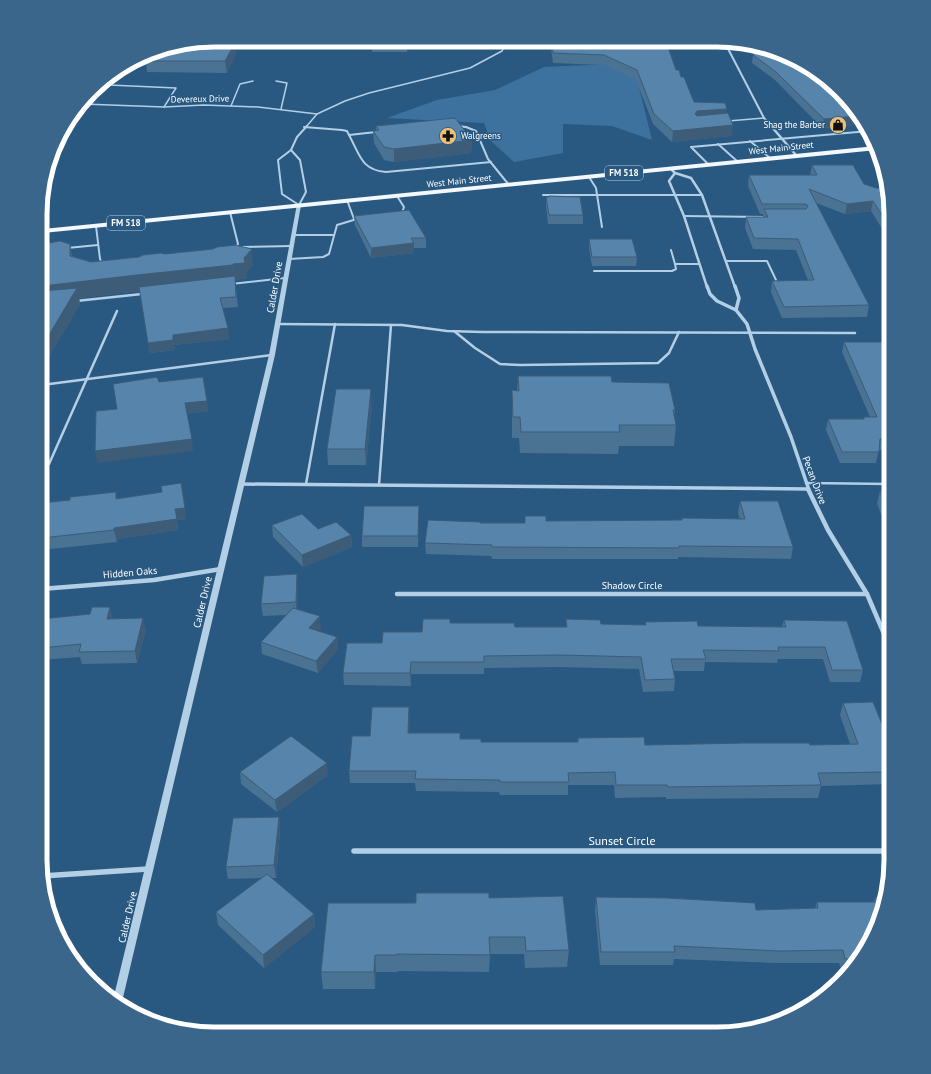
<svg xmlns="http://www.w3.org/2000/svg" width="931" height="1074" viewBox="0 0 931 1074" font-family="'PT Sans',sans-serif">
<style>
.green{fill:#3e729e}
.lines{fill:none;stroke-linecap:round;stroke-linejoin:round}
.service-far2{stroke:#b2cfe6;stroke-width:1.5}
.service-far1{stroke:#b2cfe6;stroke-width:2}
.service{stroke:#b2cfe6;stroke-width:2.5}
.minor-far4{stroke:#b2cfe6;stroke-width:2}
.minor-far3{stroke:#b2cfe6;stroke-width:2.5}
.minor-far2{stroke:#b2cfe6;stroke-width:3.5}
.minor-far1{stroke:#b2cfe6;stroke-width:4.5}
.minor{stroke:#b2cfe6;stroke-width:5.5}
.tertiary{fill:#b2cfe6;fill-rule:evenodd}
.primary{fill:#f2f8fd;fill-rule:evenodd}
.wall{fill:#4a7293}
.shaded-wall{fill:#3c5c78}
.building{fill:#5684ab;stroke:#3c5c78}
.labels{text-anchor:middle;stroke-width:3;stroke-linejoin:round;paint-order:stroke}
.far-street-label{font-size:9px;fill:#fff;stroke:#295981}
.far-poi-label{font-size:9px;fill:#fff;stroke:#295981;text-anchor:end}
.shield{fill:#295981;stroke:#bfcdd9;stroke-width:1}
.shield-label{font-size:9px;font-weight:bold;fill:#fff}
.street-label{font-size:10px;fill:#fff;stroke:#295981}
.near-street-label{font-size:12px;fill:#fff;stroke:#295981}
.rim{fill:none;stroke:#fff;stroke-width:5}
</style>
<rect width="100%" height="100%" fill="#295981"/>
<!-- green -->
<path class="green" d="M633 63 652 140 612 126 563 124V153L514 162 491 141 484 123 387 118 437 100 495 90 544 67Z"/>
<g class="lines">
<!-- service-far2 -->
<g class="service-far2">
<path d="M421 45H505"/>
<path d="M276 81 287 83 281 109"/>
<path d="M109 85 176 88 164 107"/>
<path d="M83 103 111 84 120 72"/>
<path d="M83 104 164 107 204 105 258 107 317 114"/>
<path d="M231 106 240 84 253 81"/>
<path d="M728 121 764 118"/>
<path d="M457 126 466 127"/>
<path d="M306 127 317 114 345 101 369 93 470 68 502 51 507 41"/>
</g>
<!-- service-far1 -->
<g class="service-far1">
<path d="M457 126 466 127 476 131 488 159 509 185"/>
<path d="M304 127 342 130 347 131 349 135 376 132"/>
<path d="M349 135C360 155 361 170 386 172L491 162"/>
<path d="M750 141 770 158"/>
<path d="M718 144 737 161"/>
<path d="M291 150 300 160 306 192 299 205 282 194 278 160Z"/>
<path d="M291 150 297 137 307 126"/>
<path d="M708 164 691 147 869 131"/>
<path d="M589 177 596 188 602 227"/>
<path d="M543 195H702"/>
<path d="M397 196 404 207 402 213"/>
<path d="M347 200 354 219"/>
<path d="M230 212 238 244 236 248"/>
<path d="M684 216 767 217"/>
<path d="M96 226 100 259 102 263"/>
<path d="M293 235H333"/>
<path d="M240 247 291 246"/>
<path d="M67 248 98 245"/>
<path d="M671 250 675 264H699"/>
<path d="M289 259 323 257 329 254 337 225 357 219"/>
<path d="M726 261H767L776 280"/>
<path d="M594 271H672L676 269 675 264"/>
<path d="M231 284 285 278"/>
</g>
<!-- service -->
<g class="service">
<path d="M76 301 142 294"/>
<path d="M277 324 402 325 447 331 483 332 855 333"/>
<path d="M454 331 475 348 500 364 520 365 658 363 669 353 679 332"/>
<path d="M42 385 272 355"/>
<path d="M49 464 117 311"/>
<path d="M806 483 891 484"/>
<path d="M306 484 335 324"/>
<path d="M379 485 391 325"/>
</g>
<!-- minor-far4 -->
<path class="minor-far4" d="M724 41 764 118 772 127"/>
<!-- minor-far3 -->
<g class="minor-far3">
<path d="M771 126 796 155"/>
<path d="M670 168 675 173 691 178 702 195 735 287"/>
<path d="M675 173 669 181 684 216 707 287"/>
</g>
<!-- minor-far2 -->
<g class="minor-far2">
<path d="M707 286 710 294 717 301 736 310 747 324 755 349 791 437 809 490"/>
<path d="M735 286 739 298 736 310"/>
<path d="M241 484 808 489"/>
</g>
<!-- minor-far1 -->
<g class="minor-far1">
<path d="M808 489 828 530 867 594 891 650"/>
<path d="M41 589 154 580 221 569"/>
<path d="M397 594H867"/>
</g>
<!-- minor -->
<g class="minor">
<path d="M354 851H891"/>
<path d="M42 876 148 869"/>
</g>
<!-- tertiary -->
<path class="tertiary" d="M297 204 301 205 275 355 121 1006 113 1000 269 355Z"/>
<!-- primary -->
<path class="primary" d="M876 146 877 150 43 233V229Z"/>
</g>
<!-- wall -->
<g class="wall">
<path d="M372 40 410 41 407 52H372Z"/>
<path d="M550 41H666L676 70 681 77 694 102 727 113 733 125 731 136 672 142 653 124 636 80 604 65 553 63Z"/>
<path d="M235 43 236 54 227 73 147 72 146 61Z"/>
<path d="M753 55 829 89H832L865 124 822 128 775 80 752 63Z"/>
<path d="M376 126 472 140 471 153 394 162 384 160 374 143 373 131 376 130Z"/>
<path d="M812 165 864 184 891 214V243L871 211 845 214 816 203 869 305 867 317 782 318 771 292 772 281 808 280 796 250 753 249 745 228 746 217H763V214H760L748 186 749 175H810Z"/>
<path d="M546 197 583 215V224H548L546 206Z"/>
<path d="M354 216 426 238V248H414V253L371 258 355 225Z"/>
<path d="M589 239 637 257 636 266H592L589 248Z"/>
<path d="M43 244H70L72 256 91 262 165 254 253 265 246 273 247 278 235 280 238 307 223 308 229 339 174 345 175 350 150 353 140 291 79 298 80 304 44 365H42Z"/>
<path d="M885 244H891V272L885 262 886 259 883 253Z"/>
<path d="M844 342 891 353V451L879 450 876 463H840L826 430 828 419H863L864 417H870L842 352Z"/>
<path d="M518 376 612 382 675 410 674 417 676 425 674 446H619L618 454 520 453 519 438H512V390L517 391Z"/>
<path d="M372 405 366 465H328L327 449Z"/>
<path d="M880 491 891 492V540H890L877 503Z"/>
<path d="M117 498 186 519 177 520 178 530 117 539V542L42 550V503Z"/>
<path d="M740 501 793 547 791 559 678 557V559H492L491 556 426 554 425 543 480 523H525V516L546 521 681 520 682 518 740 519 738 513Z"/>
<path d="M419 517 418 547H362V536Z"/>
<path d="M272 525 318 529 351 535 352 547 303 567 273 537Z"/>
<path d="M298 586 297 609 321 628 318 631 337 637 338 649 318 673 262 654 261 642 286 615 263 616 261 604Z"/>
<path d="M41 619H113L146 630 137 663 82 664 80 657 41 660Z"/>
<path d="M566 619 601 624 645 625V622L698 626 782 627 784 620 863 670 860 682H830L823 659H778L777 663 705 662 704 671H673L675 679 674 691 643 692 639 669 559 667 484 668V674H411V686L344 685 343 673 382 643 422 632 450 623 515 627H566Z"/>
<path d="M843 703 891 746V784L821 786 818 798 666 799V797L615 798 614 785H568V795H500L499 792 416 791 415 783H350L349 771 370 736 409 707V733L460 739 481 742H578V738L645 745H810L850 744 840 715Z"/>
<path d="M240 772 328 775 277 812 241 784Z"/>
<path d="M279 817 280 830 276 878H271L314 914 315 927 264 968 218 925 216 912 262 878 228 879 226 867Z"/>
<path d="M596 897 756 910 815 908 817 902H874L875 897H883L868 947 849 971H842L839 963H776L674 959 673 965H600L595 910Z"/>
<path d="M489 898 569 950 567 967 525 968 524 954H490L489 972 398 971V972H376L375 989H323L321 972 416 903Z"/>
</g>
<!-- shaded-wall -->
<g class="shaded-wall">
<path d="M407 41H410L407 52Z"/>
<path d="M235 43 236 54 227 73 225 61Z"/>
<path d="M727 109 726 119 696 122 695 114 697 111Z"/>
<path d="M857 116 865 124 822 128 824 119Z"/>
<path d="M733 125 731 136 672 142 673 131Z"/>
<path d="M472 140 471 153 394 162V149Z"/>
<path d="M873 201 871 211 845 214 847 204Z"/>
<path d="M414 243V253L371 258V248Z"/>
<path d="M70 244 72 260 70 256Z"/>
<path d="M252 249 253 265 246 273 247 278 235 280 233 264 244 258Z"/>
<path d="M233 265 238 307 235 281 140 291 79 298 80 304 44 365 42 357 43 286 137 275Z"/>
<path d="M228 328 229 339 174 345 175 350 150 353 148 343 173 335Z"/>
<path d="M371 389 372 405 366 465 365 449Z"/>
<path d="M207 401 209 412 187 414 185 403Z"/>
<path d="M192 439 193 451 97 463 95 451Z"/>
<path d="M419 506V517L418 547V536Z"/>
<path d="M185 508 186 519 177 520 178 530 117 539V542L114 530V528L175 509Z"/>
<path d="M351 535 352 547 303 567 302 555Z"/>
<path d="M297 574 298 586 297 614 296 602Z"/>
<path d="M110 607 113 619H107Z"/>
<path d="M320 616 321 628 310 640 309 628Z"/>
<path d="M143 618 146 630 137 663 135 651Z"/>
<path d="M337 637 338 649 318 673 316 661Z"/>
<path d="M411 662V686L410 673Z"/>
<path d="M409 707 410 719 409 745 408 733Z"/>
<path d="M327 763 328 775 277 812 275 800Z"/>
<path d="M279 817 280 830 276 878 274 865Z"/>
<path d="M314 914 315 927 264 968 263 955Z"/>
<path d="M62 919 67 937 64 947 57 932Z"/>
<path d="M375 955 376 972 375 989 374 972Z"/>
</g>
<!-- building -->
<g class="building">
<path d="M372 40 407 41V43L372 42Z"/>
<path d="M552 41H666L676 70H679L681 77H684L694 102 725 103 727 109 697 111 695 114 697 116 728 113 733 125 673 131 654 114 637 70 604 55 553 53Z"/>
<path d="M201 42 235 43 225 61H146L150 54 158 49Z"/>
<path d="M758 48 785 58 829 89H832L857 116 824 119 776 72 753 55Z"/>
<path d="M455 118 472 140 394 149 384 147 373 131 379 130 376 126Z"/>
<path d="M812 165H853L864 184 876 188H887L891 214V229L873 201 847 204 809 189 869 305 784 307 772 281 814 280 798 239 754 238 746 217H768L764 209H806L808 206 806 204H762L749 175H817Z"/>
<path d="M549 196 580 197 583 215H549L546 197H549Z"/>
<path d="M409 210 426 238H411L414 243 371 248 354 216Z"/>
<path d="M589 239H632L637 257H592Z"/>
<path d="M60 241 70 244V256L91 262 139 257 143 255 161 253 165 254 213 249 217 247 235 245 252 249 244 258 245 263 233 264V265L137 275 43 286V244Z"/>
<path d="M885 244H891V259L887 253H890Z"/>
<path d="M235 276 236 297 220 298 228 328 173 335V340L148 343 139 287Z"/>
<path d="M77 288 43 345V291Z"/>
<path d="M844 342H884L891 353V440L880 439 879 452H842L828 419H864V417H877Z"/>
<path d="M518 376H611L612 382 669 383 675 410H673L676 425H619L620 432H521L520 417H513L512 390 519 391Z"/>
<path d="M157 377 159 382 203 377 207 401 185 403 192 439 95 451 96 411 117 409 113 384Z"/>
<path d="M336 389H371L365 449H327Z"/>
<path d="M181 483 185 508 175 509 177 519 114 528V530L42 538V503L70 500V497L116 492V499L162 492 161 486Z"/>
<path d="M880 491 891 492V524Z"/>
<path d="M740 501H778L793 547 679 546V548L492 547V545L425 543 428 520 480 522V523H525V516H546V521L682 520V518L745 519Z"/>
<path d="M364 506H419L418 536H362Z"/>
<path d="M302 514 318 529 336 522 351 535 302 555 272 525Z"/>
<path d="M297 574 296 602 261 604 264 576Z"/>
<path d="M92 607H110L107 619 143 618 135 651 79 652 81 644 41 648V619L90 614Z"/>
<path d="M293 608 320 616 309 628 337 637 316 661 261 642Z"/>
<path d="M423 619H450V623H514L515 627H567L566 619 600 620 601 624 646 625 645 622 697 621 698 626 786 627 784 620 847 621 863 670H832L825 647H778L779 651 703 650 706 659H671L675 679 645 680 641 657 560 655 484 656V662H411L410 673H343L347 643H382L383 632H422Z"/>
<path d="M873 702 891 746V772L818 773 821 785 668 787 667 785H616L615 772 568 773 569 782H500V780L415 779 416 771H349L352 736H370L372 707H409L408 733H460V739H481V742H578V738L644 737 645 745 745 743H809L810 745 858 744 843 703Z"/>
<path d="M291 736 327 763 275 800 240 772Z"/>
<path d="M279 817 274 865 226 867 233 818Z"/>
<path d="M267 874 314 914 263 955 216 912Z"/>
<path d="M416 893H489V898L563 896 569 950 526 951 525 937H489L490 955 397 954V955H375L374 972H321L328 903H416Z"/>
<path d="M596 897 667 898 755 903 756 910 818 908 817 902H877L875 897H883L869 942H863L866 949 859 959H845L843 950 779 951 674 946 675 952H601Z"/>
<path d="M52 919H62L57 932Z"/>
</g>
<!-- icons -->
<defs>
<symbol id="shop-disc" viewBox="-11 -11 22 22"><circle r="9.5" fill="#ecc079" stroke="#295981"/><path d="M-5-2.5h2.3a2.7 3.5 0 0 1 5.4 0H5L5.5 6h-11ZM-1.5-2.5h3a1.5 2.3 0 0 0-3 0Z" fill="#111"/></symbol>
<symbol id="pharmacy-disc" viewBox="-11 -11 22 22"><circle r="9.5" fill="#ecc079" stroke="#295981"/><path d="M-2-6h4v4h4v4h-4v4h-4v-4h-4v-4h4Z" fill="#111"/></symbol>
</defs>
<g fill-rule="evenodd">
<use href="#shop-disc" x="828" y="115" width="20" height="20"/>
<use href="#pharmacy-disc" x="438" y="126" width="20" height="20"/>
</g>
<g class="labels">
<!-- far-street labels -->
<g class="far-street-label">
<text transform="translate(200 99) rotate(-1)" y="3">Devereux Drive</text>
<text transform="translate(781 148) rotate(-6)" y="3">West Main Street</text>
<text transform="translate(459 181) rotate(-6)" y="3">West Main Street</text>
</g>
<!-- far-poi labels -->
<g class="far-poi-label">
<text x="825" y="128">Shag the Barber</text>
<text x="461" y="139" text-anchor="start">Walgreens</text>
</g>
<!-- shield labels -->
<g class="shield">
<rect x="605" y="166" width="38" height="14" rx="3"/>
<rect x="107" y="216" width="38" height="14" rx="3"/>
</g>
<g class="shield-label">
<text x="624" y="176">FM 518</text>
<text x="126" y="226">FM 518</text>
</g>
<!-- street labels -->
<g class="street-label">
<text transform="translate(274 287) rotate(-80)" y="4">Calder Drive</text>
<text transform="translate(815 480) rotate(69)" y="4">Pecan Drive</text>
<text transform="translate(130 572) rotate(-5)" y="4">Hidden Oaks</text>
<text x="632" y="589">Shadow Circle</text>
<text transform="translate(202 602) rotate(-77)" y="4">Calder Drive</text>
<text transform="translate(127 917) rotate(-77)" y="4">Calder Drive</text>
</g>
<!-- near-street labels -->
<g class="near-street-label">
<text x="622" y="845">Sunset Circle</text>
</g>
</g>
<!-- crop -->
<path d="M0 0H931V1074H0ZM214 47H717A167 167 0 0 1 884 214V860A167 167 0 0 1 717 1027H214A167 167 0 0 1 47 860V214A167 167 0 0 1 214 47Z" fill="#3a668b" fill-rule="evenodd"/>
<path class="rim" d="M214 47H717A167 167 0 0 1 884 214V860A167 167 0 0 1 717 1027H214A167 167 0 0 1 47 860V214A167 167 0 0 1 214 47Z"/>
</svg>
